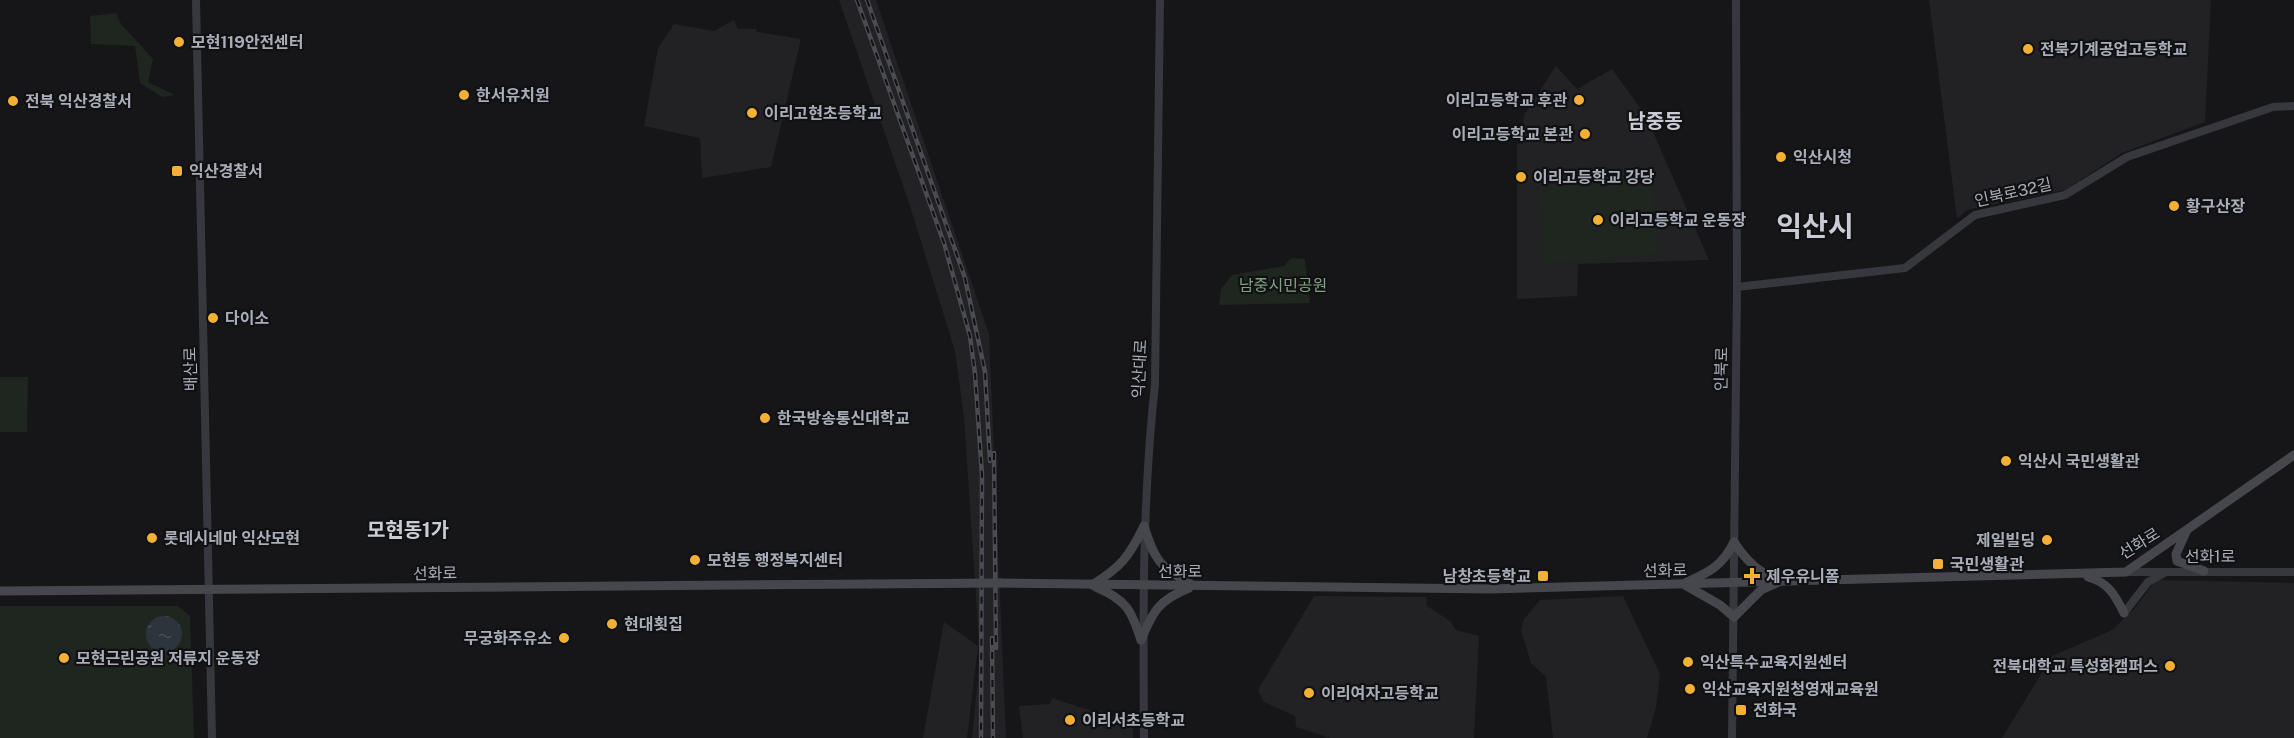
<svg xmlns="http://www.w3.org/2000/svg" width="2294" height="738" viewBox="0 0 2294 738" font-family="'Public Sans','Noto Sans KR',sans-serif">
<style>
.built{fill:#222225}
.green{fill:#1e261f}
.water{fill:url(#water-ripples)}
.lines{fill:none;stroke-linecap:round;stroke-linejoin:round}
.tertiary{stroke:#37383d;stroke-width:8}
.secondary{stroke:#45474d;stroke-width:9}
.rail-casing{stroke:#4a4c52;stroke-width:4.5}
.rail{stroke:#111113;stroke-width:2;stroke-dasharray:7;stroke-linecap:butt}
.secondary-bridge{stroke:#45474d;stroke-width:9}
.poi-dot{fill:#f2b134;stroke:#111113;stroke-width:2}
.labels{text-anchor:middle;stroke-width:4.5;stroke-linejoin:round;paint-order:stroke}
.poi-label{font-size:16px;font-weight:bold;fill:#a8adb8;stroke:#111113;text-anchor:start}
.street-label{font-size:16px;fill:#a8adb8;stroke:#111113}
.park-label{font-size:16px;fill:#7fa381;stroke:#111113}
.quarter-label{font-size:20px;font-weight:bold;fill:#c9ccd4;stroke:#111113}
.town-label{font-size:28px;font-weight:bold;fill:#c9ccd4;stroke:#111113}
</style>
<defs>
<pattern id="water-ripples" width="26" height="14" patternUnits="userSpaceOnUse" patternTransform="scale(1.5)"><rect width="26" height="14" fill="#2c353c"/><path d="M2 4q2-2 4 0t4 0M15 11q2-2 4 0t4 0" fill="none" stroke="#485056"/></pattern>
</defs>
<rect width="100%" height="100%" fill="#161618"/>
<!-- built -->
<g class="built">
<path d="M839 0H876L989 334 1006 738H972L980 657 964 417 955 351 910 206Z"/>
<path d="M1929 0H2211L2205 122 2122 153 2065 190 1967 210 1957 219Z"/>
<path d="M734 20 738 29H756L757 32 801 39 771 167 702 178 700 138 644 126 658 48 674 24 714 31Z"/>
<path d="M1556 66 1577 89 1612 69 1646 116 1709 260 1578 264 1577 296 1517 299V144L1521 143 1524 115Z"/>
<path d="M2156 580 2294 583V738H2002L2052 656 2112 630 2134 609Z"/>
<path d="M1314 596 1426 597 1427 606 1450 621 1456 630 1479 636 1474 738H1330L1296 727 1295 716 1264 702 1258 690Z"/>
<path d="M1623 596 1660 674 1656 708 1647 738H1553L1546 677 1531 663 1521 630 1524 619 1540 600Z"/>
<path d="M944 622 978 646 967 738H923Z"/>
<path d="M1052 698 1098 713 1100 710 1133 728V738H1023L1019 706 1050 704Z"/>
</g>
<!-- green -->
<g class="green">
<path d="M116 13 121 24 153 59 148 82 175 95 162 97 140 83 135 46 91 44 90 16Z"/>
<path d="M1652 177 1658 254 1545 263 1539 186Z"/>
<path d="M1291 258 1305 259 1310 303 1219 305 1221 289 1232 275 1284 266Z"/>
<path d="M0 377H28L27 432H0Z"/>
<path d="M0 606H178L190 616 194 738H0Z"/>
</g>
<!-- water -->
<circle class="water" cx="164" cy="634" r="18"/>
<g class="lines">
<!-- tertiary -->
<g class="tertiary">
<path d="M196 0 212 738"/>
<path d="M1737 287 1905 268 1975 215 2065 195 2127 157 2273 107 2294 106"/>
<path d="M2126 572H2294"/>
<path d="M2124 613 2148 582 2166 572"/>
<path d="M1144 738C1143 620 1142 502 1155 384L1160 0"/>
<path d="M1732 738 1737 287 1736 0"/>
</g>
<!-- secondary -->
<g class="secondary">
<path d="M1144 526C1155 561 1159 566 1192 585"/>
<path d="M2187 530 2176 554 2177 561 2204 571"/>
<path d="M2088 577C2108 582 2115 595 2124 613"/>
<path d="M1687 582C1710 572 1723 565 1734 542"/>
<path d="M1000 583 1490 589 2126 572 2294 455"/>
<path d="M1092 585C1121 567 1129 557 1144 526"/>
<path d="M1685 585 1720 605 1734 617 1761 590 1779 582C1758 571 1747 562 1734 542"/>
<path d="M1096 587C1126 600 1131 609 1141 640"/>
<path d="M0 591 870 584"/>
<path d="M1141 640C1153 611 1159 600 1189 588"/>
</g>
<defs>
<g id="rail">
<path d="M857 0 944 243 970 336 975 374 982 475 981 738"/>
<path d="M867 0 965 278 985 372 990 461"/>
<path d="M994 453 996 648"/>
<path d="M992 638 993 738"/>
</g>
</defs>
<!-- rail casing -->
<use href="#rail" class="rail-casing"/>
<!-- rail -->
<use href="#rail" class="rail"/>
<!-- secondary-bridge -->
<path class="secondary-bridge" d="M870 584 1000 583"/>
</g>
<!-- markers -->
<g class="poi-dot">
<circle cx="179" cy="42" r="6"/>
<circle cx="2028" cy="49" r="6"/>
<circle cx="464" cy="95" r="6"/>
<circle cx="1579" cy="100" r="6"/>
<circle cx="13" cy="101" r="6"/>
<circle cx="752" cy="113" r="6"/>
<circle cx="1585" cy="134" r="6"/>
<circle cx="1781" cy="157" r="6"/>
<rect x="171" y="165" width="12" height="12" rx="3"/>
<circle cx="1521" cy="177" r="6"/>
<circle cx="2174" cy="206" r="6"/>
<circle cx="1598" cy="220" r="6"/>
<circle cx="213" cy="318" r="6"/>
<circle cx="765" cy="418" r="6"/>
<circle cx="2006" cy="461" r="6"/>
<circle cx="152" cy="538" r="6"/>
<circle cx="2047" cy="540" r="6"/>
<circle cx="695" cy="560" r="6"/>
<rect x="1932" y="558" width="12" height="12" rx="3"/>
<rect x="1537" y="570" width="12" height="12" rx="3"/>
<path d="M1749 567h6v6h6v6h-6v6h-6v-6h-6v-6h6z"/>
<circle cx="612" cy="624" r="6"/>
<circle cx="564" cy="638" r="6"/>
<circle cx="64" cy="658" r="6"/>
<circle cx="1688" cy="662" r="6"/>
<circle cx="2170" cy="666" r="6"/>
<circle cx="1690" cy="689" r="6"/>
<circle cx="1309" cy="693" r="6"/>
<rect x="1735" y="704" width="12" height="12" rx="3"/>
<circle cx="1070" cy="720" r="6"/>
</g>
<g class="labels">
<!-- poi labels -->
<g class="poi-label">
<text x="191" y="48">모현119안전센터</text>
<text x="2040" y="55">전북기계공업고등학교</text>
<text x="476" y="101">한서유치원</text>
<text x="1567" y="106" text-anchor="end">이리고등학교 후관</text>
<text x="25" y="107">전북 익산경찰서</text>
<text x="764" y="119">이리고현초등학교</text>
<text x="1573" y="140" text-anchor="end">이리고등학교 본관</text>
<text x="1793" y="163">익산시청</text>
<text x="189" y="177">익산경찰서</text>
<text x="1533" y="183">이리고등학교 강당</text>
<text x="2186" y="212">황구산장</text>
<text x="1610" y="226">이리고등학교 운동장</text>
<text x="225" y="324">다이소</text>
<text x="777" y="424">한국방송통신대학교</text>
<text x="2018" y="467">익산시 국민생활관</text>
<text x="164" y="544">롯데시네마 익산모현</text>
<text x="2035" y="546" text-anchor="end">제일빌딩</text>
<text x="707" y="566">모현동 행정복지센터</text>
<text x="1950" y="570">국민생활관</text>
<text x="1531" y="582" text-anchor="end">남창초등학교</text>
<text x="1766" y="582">제우유니폼</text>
<text x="624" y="630">현대횟집</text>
<text x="552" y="644" text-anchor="end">무궁화주유소</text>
<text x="76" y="664">모현근린공원 저류지 운동장</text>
<text x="1700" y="668">익산특수교육지원센터</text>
<text x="2158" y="672" text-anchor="end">전북대학교 특성화캠퍼스</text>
<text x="1702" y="695">익산교육지원청영재교육원</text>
<text x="1321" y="699">이리여자고등학교</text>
<text x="1753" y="716">전화국</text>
<text x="1082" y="726">이리서초등학교</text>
</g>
<!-- street labels -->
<g class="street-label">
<text transform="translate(2013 192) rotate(-13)" y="6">인북로32길</text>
<text transform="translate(190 369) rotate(-91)" y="6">배산로</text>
<text transform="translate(1139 369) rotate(-87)" y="6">익산대로</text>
<text transform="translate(1721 369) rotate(-89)" y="6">인북로</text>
<text transform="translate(2139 543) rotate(-32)" y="6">선화로</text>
<text x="2210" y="562">선화1로</text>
<text transform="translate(1665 570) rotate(-1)" y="6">선화로</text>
<text x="1180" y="577">선화로</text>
<text transform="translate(435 573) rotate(-1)" y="6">선화로</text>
</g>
<!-- park labels -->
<g class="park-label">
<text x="1283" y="291">남중시민공원</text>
</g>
<!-- quarter labels -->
<g class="quarter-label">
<text x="1655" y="128">남중동</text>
<text x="408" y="537">모현동1가</text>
</g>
<!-- town labels -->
<g class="town-label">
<text x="1815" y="236">익산시</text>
</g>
</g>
</svg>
